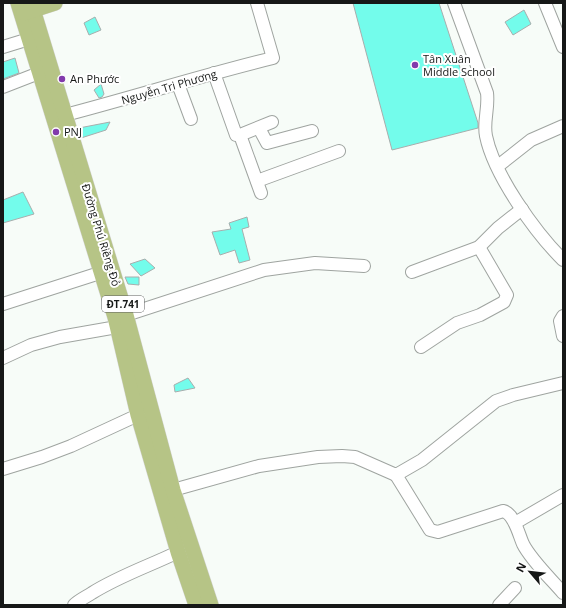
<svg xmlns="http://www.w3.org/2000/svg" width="566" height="608" viewBox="0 0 566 608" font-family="'Open Sans',sans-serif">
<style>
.building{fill:#73fceb;stroke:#a8aead}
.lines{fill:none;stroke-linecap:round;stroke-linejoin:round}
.minor-casing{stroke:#9fa4a0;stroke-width:14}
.major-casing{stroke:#d5d5d5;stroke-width:16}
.minor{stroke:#fff;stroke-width:12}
.major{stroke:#b6c486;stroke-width:15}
.poi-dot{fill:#823aac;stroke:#fff;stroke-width:1.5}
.labels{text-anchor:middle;stroke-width:4;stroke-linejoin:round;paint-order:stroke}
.shield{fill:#fff;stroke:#5c5d5d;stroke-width:1}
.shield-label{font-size:10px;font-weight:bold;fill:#161817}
.poi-label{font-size:11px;fill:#161817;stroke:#fff;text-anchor:start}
.street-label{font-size:11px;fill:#161817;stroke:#fff}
</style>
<rect width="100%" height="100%" fill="#f7fcf8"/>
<!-- building -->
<g class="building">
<path d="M353 3H439L478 123V128L392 150Z"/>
<path d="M524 10 531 24 513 35 505 22Z"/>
<path d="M95 17 101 30 89 35 84 23Z"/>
<path d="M15 58 19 73 3 79V62Z"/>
<path d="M101 84 104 94 102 97 99 98 94 90Z"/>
<path d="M110 122 106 130 81 138 79 128Z"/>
<path d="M23 192 34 214 3 223V200Z"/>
<path d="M247 217 249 227 242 229 250 260 239 263 235 250 220 255 212 232 231 229 229 223Z"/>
<path d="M145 259 155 268 141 276 130 264Z"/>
<path d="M125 277H139V285L128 284Z"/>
<path d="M188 378 195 388 175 392 174 385Z"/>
</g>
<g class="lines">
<defs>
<g id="minor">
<path d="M454 3 487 93C489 108 483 122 486 136 494 175 535 232 563 260"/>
<path d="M545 3 563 47"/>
<path d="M3 47 29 39"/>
<path d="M214 73 236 135H240L272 122"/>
<path d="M178 84 191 119"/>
<path d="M3 87 39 73"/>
<path d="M65 115C134 97 203 75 273 58L257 3"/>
<path d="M259 128 267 143 312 131"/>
<path d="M240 135 261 193"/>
<path d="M498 166 531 140 563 126"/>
<path d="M257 181 339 151"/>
<path d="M412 272 479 247 498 228 522 209"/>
<path d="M3 304 109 270"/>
<path d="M126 315 264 270 315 263 364 266"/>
<path d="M563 316 560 321 563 336"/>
<path d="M421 347 457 323 480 315 504 302 507 295 479 247"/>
<path d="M3 358 31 345 60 337 117 327"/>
<path d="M3 469 42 457 71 446 138 415"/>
<path d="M396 475 430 530 438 532 503 511C514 513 519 535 523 544 531 560 551 579 563 593"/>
<path d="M173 490 259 466 318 457 342 456 355 457 396 475 422 460 496 401 513 395 563 383"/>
<path d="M515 523 563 495"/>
<path d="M74 605C79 600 86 597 92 593 119 576 149 566 178 552"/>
<path d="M499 605 515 588"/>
</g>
<g id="major">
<path d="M18 3 115 317 138 415 178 552 196 605"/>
<path d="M31 3 126 315 173 490 211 605"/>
<path d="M24 13 55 3"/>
</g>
</defs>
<!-- minor casing -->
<use href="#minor" class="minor-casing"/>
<!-- major casing -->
<use href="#major" class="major-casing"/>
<!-- minor -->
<use href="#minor" class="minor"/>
<!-- major -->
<use href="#major" class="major"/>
</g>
<!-- markers -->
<g class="poi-dot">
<circle cx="415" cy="65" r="4"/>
<circle cx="62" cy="79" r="4"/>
<circle cx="56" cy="132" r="4"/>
</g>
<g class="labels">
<!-- shield labels -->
<rect class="shield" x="102" y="296" width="42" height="16" rx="3"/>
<g class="shield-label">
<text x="123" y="308">ĐT.741</text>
</g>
<!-- poi labels -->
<g class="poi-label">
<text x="423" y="63">Tân Xuân<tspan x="423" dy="13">Middle School</tspan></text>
<text x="70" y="83">An Phước</text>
<text x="64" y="136">PNJ</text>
</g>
<!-- street labels -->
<g class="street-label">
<text transform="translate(169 87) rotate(-16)" y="4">Nguyễn Tri Phương</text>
<text transform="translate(101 235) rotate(73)" y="4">Đường Phú Riềng Đỏ</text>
</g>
</g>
<!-- border -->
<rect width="566" height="608" fill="none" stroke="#161817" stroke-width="8"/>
<!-- north arrow -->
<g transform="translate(530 572) rotate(298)" stroke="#ffffff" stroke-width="3" paint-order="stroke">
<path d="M0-3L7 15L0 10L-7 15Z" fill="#161817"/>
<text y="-6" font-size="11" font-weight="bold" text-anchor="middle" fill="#161817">N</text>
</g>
</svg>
